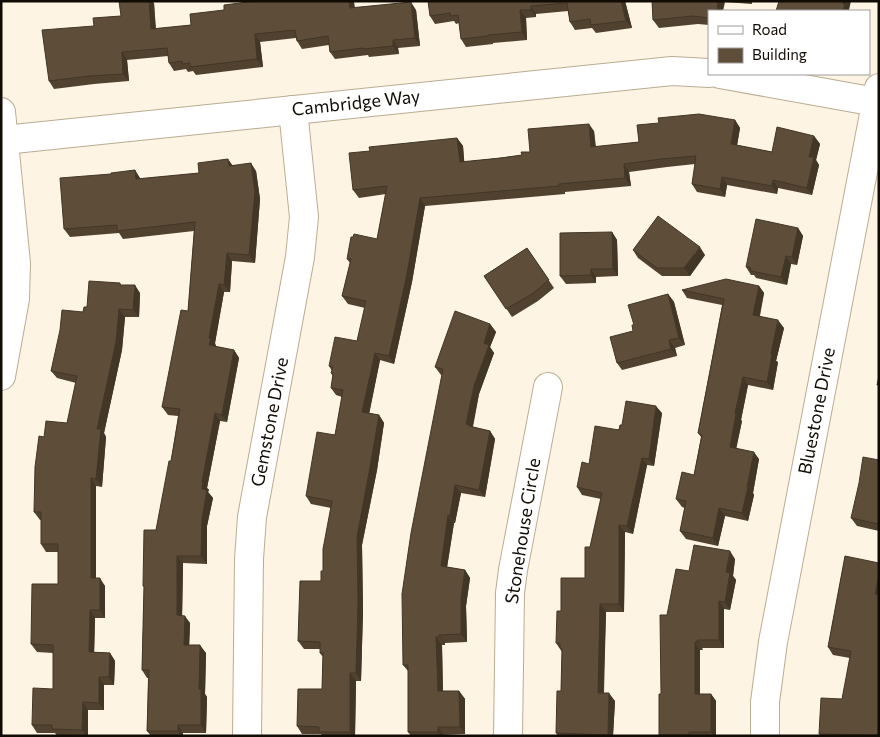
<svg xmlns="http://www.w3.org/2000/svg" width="880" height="737" viewBox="0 0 880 737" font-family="Commissioner,sans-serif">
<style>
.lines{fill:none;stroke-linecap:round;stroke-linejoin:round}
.minor-casing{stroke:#baac92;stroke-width:30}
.minor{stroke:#fff;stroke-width:28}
.wall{fill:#514230}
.shaded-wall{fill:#423627}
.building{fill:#5e4d38;stroke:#423627}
.labels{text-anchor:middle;stroke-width:5;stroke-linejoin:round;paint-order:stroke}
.street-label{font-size:18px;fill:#100b04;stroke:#fff}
</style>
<rect width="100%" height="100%" fill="#fdf4e4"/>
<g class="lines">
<defs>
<g id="minor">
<path d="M720 74 876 102"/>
<path d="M1 112 16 263 15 299 1 376"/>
<path d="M4 140 672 71 709 73"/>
<path d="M247 736 249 559 252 517 300 257 304 217 293 110"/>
<path d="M508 736 510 593 513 570 548 387"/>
<path d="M765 736V702L773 642 879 88"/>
</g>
</defs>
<!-- minor casing -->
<use href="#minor" class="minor-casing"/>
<!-- minor -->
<use href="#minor" class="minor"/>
</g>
<!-- wall -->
<g class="wall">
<path d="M256 1H354V8L416 10 420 46 398 48 399 54 369 57 368 55 335 59 330 52 329 45 302 49 297 41 296 38 260 42 263 67 196 75 193 71 188 72 186 69 174 71 169 63 168 56 127 60 129 81 94 84 54 89 49 81 94 26 121 16 154 3 156 29 191 25 224 10Z"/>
<path d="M428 1H625L632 28 596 33 592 28 575 30 570 22 568 11 536 14V17L526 18 527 40 493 43V44L466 47 461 39 459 23 456 24 454 21 435 24 430 16Z"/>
<path d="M652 1H752V4L725 2 709 11V25L698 24 659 28 653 20Z"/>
<path d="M735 120 740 128 737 145 772 152 814 136 820 144 816 160 819 165 812 195 778 188 777 194 727 185 725 197 697 192 692 184 695 164 667 167 629 172 631 186 565 192V194L425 206 412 282 394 364 380 360 369 413 379 415 384 423 377 470 362 545 363 611 361 681H356L355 736H322L321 734H302L297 726 322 689 323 657 320 653V649H304L298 641 321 581 323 571 331 508 311 504 306 496 335 435 342 397 336 395 331 388 333 376 331 373 332 371 329 366 357 341 365 308 348 304 342 296 350 263 347 259 377 239 386 194 359 198 353 190 370 151 457 138 463 146 464 162 522 155 594 131 596 147 639 142Z"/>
<path d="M233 165 256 171 260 199 255 263 232 261 230 292H224L215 343 216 347 234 350 239 358 227 422 220 421 207 488 209 490 208 492 213 498 207 526V564L183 563 182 616 190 623 189 645 206 653 205 694 207 697 206 733H183V736H151L147 731 148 678H147L142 670 144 587 143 586 156 530 171 461 178 416 168 415 162 407 188 311 194 231 123 239 119 233 70 237 64 229 111 174 135 170 140 179 199 173Z"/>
<path d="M798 228 803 236 797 265 791 264 787 285 756 278 754 275H751L746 267Z"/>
<path d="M612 232 617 240 618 276 596 277V283L566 284 560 276Z"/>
<path d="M527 248 554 288 538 301 512 317 484 276Z"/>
<path d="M633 250 705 255 690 276H662L638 258Z"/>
<path d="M120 283 121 285 140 293 139 317H125L122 350 104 433 106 437 102 487 96 486V578L105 586V618H95L94 652 110 653 115 661 114 685H104V710H88V736H57L55 733H37L32 725 53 689V653L37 652 31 644 58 584V552H46L41 544V520H40L34 512 44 437 67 423 76 383 57 378 51 371 83 312 87 307Z"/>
<path d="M759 286 764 293 760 316 784 328 776 361 778 362 773 390 748 385 741 420 742 421 736 448 759 459 753 493 754 495 748 521 725 516 718 546 686 539 680 531 685 508 682 507 676 499 694 475 701 437 698 433 722 305 687 298 682 290Z"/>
<path d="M668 294 674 302 685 345 675 348 677 356 622 370 617 363 633 331 634 325Z"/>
<path d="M490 324 496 332 490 347 494 353 479 394 473 427 490 431 495 439 485 497 461 493 455 523H454L447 567 465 570 470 578 466 606 467 642 445 643V645H442L443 691H459L465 699V734L444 735V736H411L408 732V671L403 665 442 375H441L435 367Z"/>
<path d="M662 413 654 466 647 465 633 534 625 532 624 612H606L604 693 615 701 613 736H558L556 733 561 691 562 652 556 643 585 578 590 547 601 499 582 495 577 487 589 464 622 425Z"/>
<path d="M879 460V531L857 526 851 518Z"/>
<path d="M845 556 879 736H821L819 734 842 699 850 658 833 655 828 647Z"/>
<path d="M735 559 733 576 736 580 730 610 724 609V648H702L703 650H700V694H711L716 701V736H660L659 735 661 694 667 615 689 571Z"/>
</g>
<!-- shaded-wall -->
<g class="shaded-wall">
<path d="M149 1H152L154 3 156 37 151 29Z"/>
<path d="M349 1H354L356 16 350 8Z"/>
<path d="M621 1H625L632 28 626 21Z"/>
<path d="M718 1 725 2 723 11H717Z"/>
<path d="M843 1H851L849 10 850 11H843Z"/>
<path d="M411 2 416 10 420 46 415 38Z"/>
<path d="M531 6 536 14V17L531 10Z"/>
<path d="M520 10 526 18 527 40 522 32Z"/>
<path d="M255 34 260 42 263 67 257 59Z"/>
<path d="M393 40 398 48 399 54 393 46Z"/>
<path d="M122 52 127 60 129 81 123 74Z"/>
<path d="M735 120 740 128 736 152 731 144Z"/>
<path d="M589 124 594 131 596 155 591 147Z"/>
<path d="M814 136 820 144 816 160 819 165 812 195 807 188 809 157Z"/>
<path d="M457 138 463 146 465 170 460 162Z"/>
<path d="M228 159 233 166H229Z"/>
<path d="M251 163 256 171 260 199 255 263 249 255Z"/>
<path d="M624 164 629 172 631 186 625 178Z"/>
<path d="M135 170 140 178 141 187 136 179Z"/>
<path d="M722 177 727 185 725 197 720 189Z"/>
<path d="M773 180 778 188 777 194 772 186Z"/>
<path d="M420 198 425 206 412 282 394 364 389 356Z"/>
<path d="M798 228 803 236 797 265 792 257Z"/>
<path d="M612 232 617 240 618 276 613 269Z"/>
<path d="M700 247 705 255 690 276 684 268Z"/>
<path d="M227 253 232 261 230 292 224 285Z"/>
<path d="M786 256 791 264 787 285 781 277Z"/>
<path d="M591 269 596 277V283L591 275Z"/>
<path d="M219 284 224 292 215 343 216 346 215 353 209 345V338Z"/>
<path d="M135 285 140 293 139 317 133 310Z"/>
<path d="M759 286 764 293 758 323 753 315Z"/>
<path d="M668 294 674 302 685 345 679 338Z"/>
<path d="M119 309 125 317 122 350 104 433 106 437 102 487 96 479 97 429Z"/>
<path d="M778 320 784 328 776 361 778 362 773 390 767 382 771 354Z"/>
<path d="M490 324 496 332 490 347 494 353 479 394 472 429 466 424 484 343Z"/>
<path d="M669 340 675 348 677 356 671 349Z"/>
<path d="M234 350 239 358 227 422 222 415Z"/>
<path d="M375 353 380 360 368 420 362 412Z"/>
<path d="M743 377 748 385 741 420 742 421 735 455 730 447 735 413Z"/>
<path d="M656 406 662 413 654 466 649 459Z"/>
<path d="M215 413 220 421 207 488 209 490 208 492 213 498 207 526V564L201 556 202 482Z"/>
<path d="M379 415 384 423 377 470 362 545 363 611 361 681 356 673 357 537Z"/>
<path d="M490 431 495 439 485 497 479 490Z"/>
<path d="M754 452 759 459 753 493 754 495 748 521 742 513Z"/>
<path d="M642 458 647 465 633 534 627 526Z"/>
<path d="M91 478 96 486V586L91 578Z"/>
<path d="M455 485 461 493 455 523 450 516Z"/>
<path d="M719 508 725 516 718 546 713 538Z"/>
<path d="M448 515 454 523 446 574 441 566Z"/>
<path d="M619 525 625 532 624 612 619 604Z"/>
<path d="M730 551 735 559 733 576 736 580 730 610 725 602 726 572Z"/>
<path d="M177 556 183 563 182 623 177 615Z"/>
<path d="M465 570 470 578 466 606 467 642 461 634V598Z"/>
<path d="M879 574V600L875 594Z"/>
<path d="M100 578 105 586V618L100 610Z"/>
<path d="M719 601 724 609V648L719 640Z"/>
<path d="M600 604 606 612 603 700 598 693Z"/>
<path d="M90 610 95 618 94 660 89 652Z"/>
<path d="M185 616 190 623 189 653 184 645Z"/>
<path d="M439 635 445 643V645L440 637Z"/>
<path d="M436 637 442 645 443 699 438 691Z"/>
<path d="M697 640 702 648 703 650 697 642Z"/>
<path d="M695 642 700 650V702L695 694Z"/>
<path d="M200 645 206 653 205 694 207 697 206 733 201 725 199 689Z"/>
<path d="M110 653 115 661 114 685 109 677Z"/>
<path d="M350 673 356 681 355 736H352L350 732Z"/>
<path d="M99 677 104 685V710L99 703Z"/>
<path d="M459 691 465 699V734L460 727Z"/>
<path d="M609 693 615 701 613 736H608V735Z"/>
<path d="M711 694 716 701V736H714L711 732Z"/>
<path d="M83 702 88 710V736H87L82 730Z"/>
<path d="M178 725 183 733V736H181L178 731Z"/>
<path d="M438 727 444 735V736H441L438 732Z"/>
</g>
<!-- building -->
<g class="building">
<path d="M119 1H149L151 29 191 25 190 14 224 10V5L256 1H349L350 8 411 2 415 38 393 40V46L363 49V48L330 52 328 36 297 41 295 30 255 34 257 59 190 67V63L182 64V61L169 63 167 48 122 52 123 74 89 76 49 81 42 30 94 26 93 18 121 16Z"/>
<path d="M428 1H621L626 21 591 25 590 19 570 22 567 3 531 6V10H520L522 32 488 35V36L461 39 458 15 451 16 450 13 430 16Z"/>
<path d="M652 1H718L717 11H709V18L693 16 653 20Z"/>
<path d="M779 1H843V4H845L843 11H776Z"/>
<path d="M699 114 735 120 731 144 772 152 777 127 814 136 809 157H814L807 188 773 180 772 186 722 177 720 189 692 184 696 156 661 159 624 164 625 178 559 184V186L420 198 407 274 389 356 375 353 362 412 379 415 371 462 357 537 358 603 356 673H350V732H319V727L297 726 298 689H322L323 653H320V642L298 641 300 581H321V571H323V549L332 501 306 496 317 432 335 435 343 390 331 388 333 374 331 373 333 367 329 366 335 337 357 341 366 301 342 296 351 259H347L351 237H353L354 234 377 239 387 186 353 190 349 153 370 151 369 147 457 138 460 162 501 158 522 155 521 152H530L528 129 589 124 591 147 639 142 637 125 659 123 658 118Z"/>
<path d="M228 159 229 166 251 163 255 192 249 255 227 253 224 285 219 284 209 338H211L209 345 234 350 222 415 215 413 202 482H203L202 489 207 490 202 519 201 556H177V615L185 616 184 645H200L199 689H201V725H178V731H147L149 670H142L144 586H143L144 530H156L169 461H171L180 409 162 407 181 310 188 311 195 222 117 231V225L64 229 60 178 111 174V173L135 170 136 179 199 173 198 163Z"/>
<path d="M658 216 700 247 684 268H657L633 250Z"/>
<path d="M756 219 798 228 792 257 786 256 781 277 751 271 750 267H746Z"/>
<path d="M612 232 613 269H591V275L560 276V233Z"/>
<path d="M527 248 549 280 532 294 506 309 484 276Z"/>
<path d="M726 279 759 286 753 315 778 320 771 354 772 355 767 382 743 377 735 413 736 414 730 447 754 452 747 487H748L742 513 719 508 713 538 680 531 686 501 676 499 682 472 694 475 702 435 698 433 724 299 682 290Z"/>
<path d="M89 281 120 283V285H135L133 310 119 309 116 342 97 429H101L96 479 91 478V578H100V610H90L89 652 110 653 109 677H99V703L83 702 82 730 52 729V725H32L33 688 53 689V645L31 644 32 584H58V544H41V512H34L35 467 39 436 44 437 46 421 67 423 77 376 51 371 60 330 62 310 83 312 84 307H87Z"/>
<path d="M668 294 679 338 669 340 671 349 617 363 610 337 633 331 632 325H634L628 305Z"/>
<path d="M455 311 490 324 484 343 489 345 474 386 466 424 469 425V426L490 431 479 490 455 485 450 516 448 515 441 566 465 570 461 598V634L439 635 440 637H436L438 691H459L460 727H438V732H408V665H403L402 594 411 533 443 369 435 367Z"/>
<path d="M879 376V385H877Z"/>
<path d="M626 401 656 406 649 459 642 458 627 526 619 525V604H600L598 693H609L608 735 556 733 557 691H561L562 649 560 648V643H556L557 611H561V578H585V547H590L602 493 577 487 582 462 589 464 595 426 619 430 620 425H622Z"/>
<path d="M863 457 879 460V524L851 518 859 483Z"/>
<path d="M694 545 730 551 726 572 730 573 725 602 719 601V640H697V642H695V694H711V732H689V735H659V694H661L660 615H667L676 569 689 571Z"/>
<path d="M845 556 879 563V574L875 594H879V735L819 734 821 698 842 699 851 651 828 647Z"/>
</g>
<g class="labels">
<!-- street labels -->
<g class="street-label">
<text transform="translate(356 103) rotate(-6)" y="6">Cambridge Way</text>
<text transform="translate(817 411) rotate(-79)" y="6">Bluestone Drive</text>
<text transform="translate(270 422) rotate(-79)" y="6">Gemstone Drive</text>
<text transform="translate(523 531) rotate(-81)" y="6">Stonehouse Circle</text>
</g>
</g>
<!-- border -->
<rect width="880" height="737" fill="none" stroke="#100b04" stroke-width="5"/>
<!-- legend -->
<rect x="708" y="10" width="162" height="65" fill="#ffffff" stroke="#9f9d9b"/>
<rect x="718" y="26" width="25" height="8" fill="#ffffff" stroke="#9f9d9b"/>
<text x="752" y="35" font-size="15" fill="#100b04">Road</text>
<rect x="718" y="48" width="25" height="15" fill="#5e4d38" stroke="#9f9d9b"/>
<text x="752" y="60" font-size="15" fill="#100b04">Building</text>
</svg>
